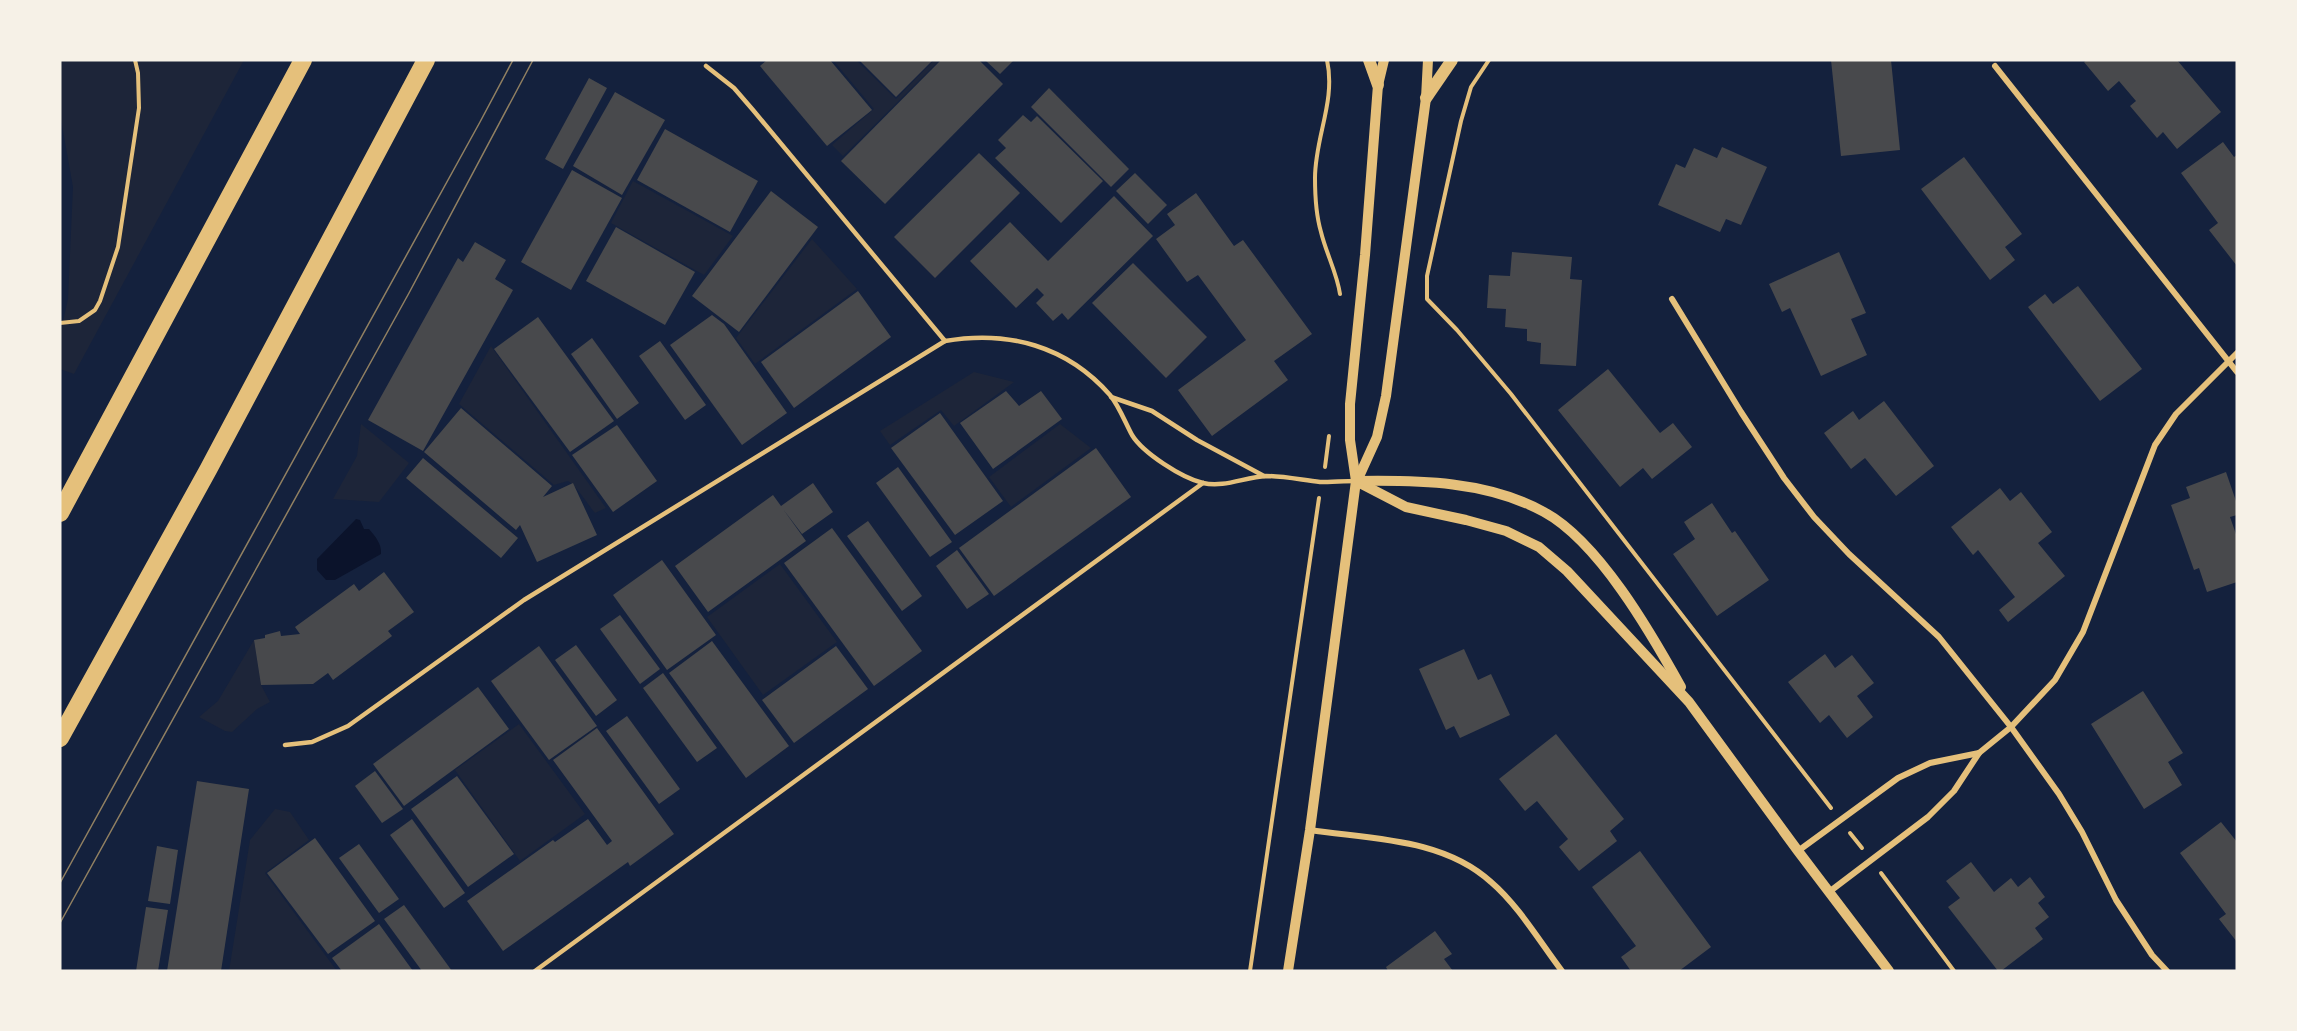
<svg xmlns="http://www.w3.org/2000/svg" width="2297" height="1031" viewBox="0 0 2297 1031" font-family="Cabin,sans-serif">
<style>
.green{fill:#1d2539}
.water{fill:#0b132b}
.building{fill:#48494c}
.lines{fill:none;stroke-linecap:round;stroke-linejoin:round}
.path{stroke:#e5c07b;stroke-width:4}
.service{stroke:#e5c07b;stroke-width:4.5}
.minor{stroke:#e5c07b;stroke-width:6}
.tertiary{stroke:#e5c07b;stroke-width:10}
.secondary{stroke:#e5c07b;stroke-width:12}
.motorway{stroke:#e5c07b;stroke-width:18}
.tram{stroke:#918062;stroke-width:1.5}
</style>
<rect width="100%" height="100%" fill="#14213d"/>
<!-- green -->
<g class="green">
<path d="M60 60H244L74 374 60 369V335L68 299 73 187 60 114Z"/>
<path d="M833 60H856L896 99 934 60H940L843 156 832 145 874 109Z"/>
<path d="M633 181 733 236 704 275 611 223Z"/>
<path d="M812 239 857 289 755 364 736 338Z"/>
<path d="M491 346 606 508 595 513C588 505 576 485 568 481L554 485 459 404Z"/>
<path d="M974 372 1014 382 954 426 941 410 890 445 880 431Z"/>
<path d="M361 424 409 463 379 502 333 499 357 456Z"/>
<path d="M1060 424 1091 448 1011 507 989 477Z"/>
<path d="M780 564 837 642 763 695 707 617Z"/>
<path d="M254 640 261 685 270 702 257 709 232 732 225 731 199 717 218 701Z"/>
<path d="M519 724 585 814 520 861 455 770Z"/>
<path d="M275 809 290 812 309 840 265 873 337 971H229L250 840Z"/>
</g>
<!-- water -->
<path class="water" d="M356 519 360 520 364 529H369C375 536 382 544 381 554L335 580H326L317 570V559Z"/>
<!-- building -->
<g class="building">
<path d="M767 60H830L872 110 827 146 760 66Z"/>
<path d="M859 60H933L896 97Z"/>
<path d="M941 60H979L1003 84 885 204 841 161Z"/>
<path d="M985 60H1014L1000 74Z"/>
<path d="M1831 60H1891L1900 150 1841 156Z"/>
<path d="M2087 60H2177L2221 112 2177 149 2163 132 2157 138 2130 106 2136 101 2119 81 2108 91 2084 62Z"/>
<path d="M589 78 607 88 563 169 545 159Z"/>
<path d="M1049 88 1129 169 1111 187 1031 107Z"/>
<path d="M615 92 665 120 622 195 573 166Z"/>
<path d="M1023 115 1031 122 1037 116 1103 181 1061 223 995 158 1006 148 998 140Z"/>
<path d="M665 129 758 181 730 232 637 180Z"/>
<path d="M2223 142 2234 157 2237 155V266L2209 230 2218 223 2181 173Z"/>
<path d="M1722 147 1767 167 1741 225 1726 219 1720 232 1658 205 1676 164 1685 168 1694 148 1717 158Z"/>
<path d="M979 153 1020 193 935 278 894 237Z"/>
<path d="M1964 157 2022 234 2005 247 2015 260 1990 280 1921 189Z"/>
<path d="M572 170 622 198 571 290 521 262Z"/>
<path d="M1135 173 1167 205 1148 224 1116 191Z"/>
<path d="M771 191 818 227 739 332 692 296Z"/>
<path d="M1196 193 1234 246 1243 240 1312 334 1274 361 1288 380 1212 436 1178 390 1246 340 1198 275 1187 282 1156 239 1175 225 1167 214Z"/>
<path d="M1114 196 1153 236 1068 320 1062 313 1053 321 1036 303 1044 295 1037 288 1016 308 970 261 1010 222 1048 261Z"/>
<path d="M616 227 695 272 665 325 586 281Z"/>
<path d="M475 242 506 260 495 279 513 290 423 451 368 420 458 258 463 262Z"/>
<path d="M1512 252 1572 257 1570 279 1582 280 1576 366 1540 364 1541 343 1527 341V329L1505 327 1506 309 1487 308 1489 275 1510 276Z"/>
<path d="M1839 252 1866 313 1851 319 1867 355 1821 376 1790 308 1782 312 1769 284Z"/>
<path d="M1133 263 1207 337 1166 378 1092 303Z"/>
<path d="M2078 286 2142 369 2100 401 2028 307 2045 294 2053 304Z"/>
<path d="M858 291 891 337 794 408 761 362Z"/>
<path d="M712 315 724 324 787 413 742 445 670 345Z"/>
<path d="M538 317 614 421 570 452 494 349Z"/>
<path d="M592 338 639 403 617 419 571 354Z"/>
<path d="M660 341 706 405 685 420 639 356Z"/>
<path d="M1608 369 1660 433 1673 423 1692 447 1652 479 1643 468 1620 487 1558 410Z"/>
<path d="M1006 391 1019 406 1041 391 1062 419 993 469 960 423Z"/>
<path d="M1884 401 1934 466 1896 496 1865 458 1851 469 1824 433 1853 411 1859 420Z"/>
<path d="M461 408 552 486 543 497 573 483 597 535 537 562 520 525 516 530 424 452Z"/>
<path d="M940 413 1003 501 955 535 891 448Z"/>
<path d="M617 425 657 481 613 512 572 455Z"/>
<path d="M1096 448 1131 497 994 596 959 548Z"/>
<path d="M423 458 518 538 501 558 406 478Z"/>
<path d="M898 467 952 542 930 557 876 483Z"/>
<path d="M2226 472 2237 504V515L2230 517 2237 537V582L2207 592 2199 568 2194 570 2171 505 2190 498 2186 487Z"/>
<path d="M813 483 833 512 802 534 783 509 806 541 708 612 675 566 773 495 781 506Z"/>
<path d="M2000 488 2010 501 2021 492 2052 532 2038 543 2065 576 2008 622 1999 610 2015 597 1978 550 1973 555 1951 527Z"/>
<path d="M1712 503 1732 533 1735 531 1769 580 1717 616 1673 554 1695 539 1684 522Z"/>
<path d="M868 521 922 596 902 611 847 536Z"/>
<path d="M832 528 922 651 874 686 784 563Z"/>
<path d="M957 550 989 594 967 609 936 566Z"/>
<path d="M662 560 716 635 667 670 613 595Z"/>
<path d="M384 572 414 612 388 631 392 636 333 680 328 673 313 684 261 685 254 640 265 638V635L280 631 281 636 300 634 295 627 354 584 359 591Z"/>
<path d="M620 615 660 669 640 684 600 629Z"/>
<path d="M712 641 789 746 746 778 669 673Z"/>
<path d="M576 645 617 700 596 716 555 660Z"/>
<path d="M539 646 597 726 549 760 491 681Z"/>
<path d="M836 646 868 689 794 743 762 700Z"/>
<path d="M1464 649 1478 680 1491 674 1510 715 1460 738 1454 726 1446 730 1419 669Z"/>
<path d="M1825 654 1835 668 1852 655 1874 683 1857 696 1873 717 1847 738 1829 715 1820 723 1788 682Z"/>
<path d="M663 673 717 748 697 762 643 688Z"/>
<path d="M478 687 509 729 404 806 373 764Z"/>
<path d="M2143 691 2183 753 2168 762 2182 785 2144 809 2091 724Z"/>
<path d="M627 716 680 789 659 804 606 731Z"/>
<path d="M597 728 674 834 630 866 628 862 503 951 467 901 553 840 555 842 588 819 607 845 612 841 553 760Z"/>
<path d="M1556 734 1624 819 1610 831 1617 841 1579 871 1559 847 1568 839 1537 801 1525 811 1499 779Z"/>
<path d="M375 771 403 809 382 823 355 786Z"/>
<path d="M457 776 514 854 468 887 411 809Z"/>
<path d="M197 781 249 789 221 971H167Z"/>
<path d="M412 819 465 893 444 908 390 835Z"/>
<path d="M2221 822 2237 842V942L2219 919 2226 914 2180 853Z"/>
<path d="M315 838 375 921 328 954 267 873Z"/>
<path d="M359 844 399 899 379 913 339 858Z"/>
<path d="M157 846 178 850 170 904 148 901Z"/>
<path d="M1640 851 1711 947 1679 971H1631L1621 957 1636 946 1592 887Z"/>
<path d="M1971 862 1994 892 2011 878 2018 887 2030 877 2045 897 2038 903 2049 917 2035 928 2043 939 2001 971H1998L1948 907 1960 898 1946 881Z"/>
<path d="M404 905 452 971H422L384 919Z"/>
<path d="M146 907 168 910 158 971H136Z"/>
<path d="M379 924 413 971H342L332 958Z"/>
<path d="M1435 931 1452 954 1444 959 1453 971H1388L1386 967Z"/>
</g>
<g class="lines">
<!-- path -->
<g class="path">
<path d="M1327 60C1336 101 1315 137 1315 178 1315 196 1316 215 1321 232 1326 253 1337 273 1340 294"/>
<path d="M1489 60 1471 87 1461 121 1427 276V299L1457 330 1511 394 1831 808"/>
<path d="M60 323 79 321 95 310 100 301 118 247 139 108 138 73 135 60"/>
<path d="M1325 467 1329 436"/>
<path d="M1850 833 1862 848"/>
<path d="M1881 873 1954 971"/>
<path d="M1250 971 1319 498"/>
</g>
<!-- service -->
<g class="service">
<path d="M706 66 734 88 753 110 945 341"/>
<path d="M1111 397 1152 411 1197 440 1264 476"/>
<path d="M285 745 312 742 348 726 524 600 945 341C1008 330 1067 346 1110 395 1119 406 1125 422 1132 435 1143 453 1182 478 1203 483 1224 488 1245 477 1266 476 1283 476 1302 480 1320 482 1332 482 1344 481 1356 481"/>
<path d="M535 971 1203 483"/>
</g>
<!-- minor -->
<g class="minor">
<path d="M1995 66 2237 372"/>
<path d="M1672 299 1741 412 1784 478 1814 517 1849 554 1939 637 2011 727 2059 794 2082 832 2116 900 2152 955 2167 971"/>
<path d="M1310 830C1371 839 1443 838 1491 882 1518 905 1540 942 1562 971"/>
<path d="M1798 851 1898 778 1930 763 1979 753"/>
<path d="M1829 892 1928 817 1954 791 1979 753 2011 727 2055 680 2083 632 2155 445 2176 414 2237 353"/>
</g>
<!-- tertiary -->
<g class="tertiary">
<path d="M1356 481 1406 507 1466 520 1506 531 1539 547 1567 571 1689 702 1798 851 1889 971"/>
<path d="M1357 481C1419 480 1488 481 1544 512 1599 542 1651 633 1681 687"/>
<path d="M1357 481 1377 437 1386 396 1426 98 1428 60"/>
<path d="M1288 971 1310 830 1356 481 1350 440V404L1365 255 1378 85 1384 60"/>
</g>
<!-- secondary -->
<g class="secondary">
<path d="M1369 60 1378 85"/>
<path d="M1426 98 1452 60"/>
</g>
<!-- motorway -->
<g class="motorway">
<path d="M60 513 303 60"/>
<path d="M60 738 208 470 426 60"/>
</g>
<!-- tram -->
<g class="tram">
<path d="M60 883 480 122 513 60"/>
<path d="M60 923 409 293 533 60"/>
</g>
</g>
<!-- border -->
<rect width="2297" height="1031" fill="none" stroke="#f6f1e7" stroke-width="123"/>
</svg>
